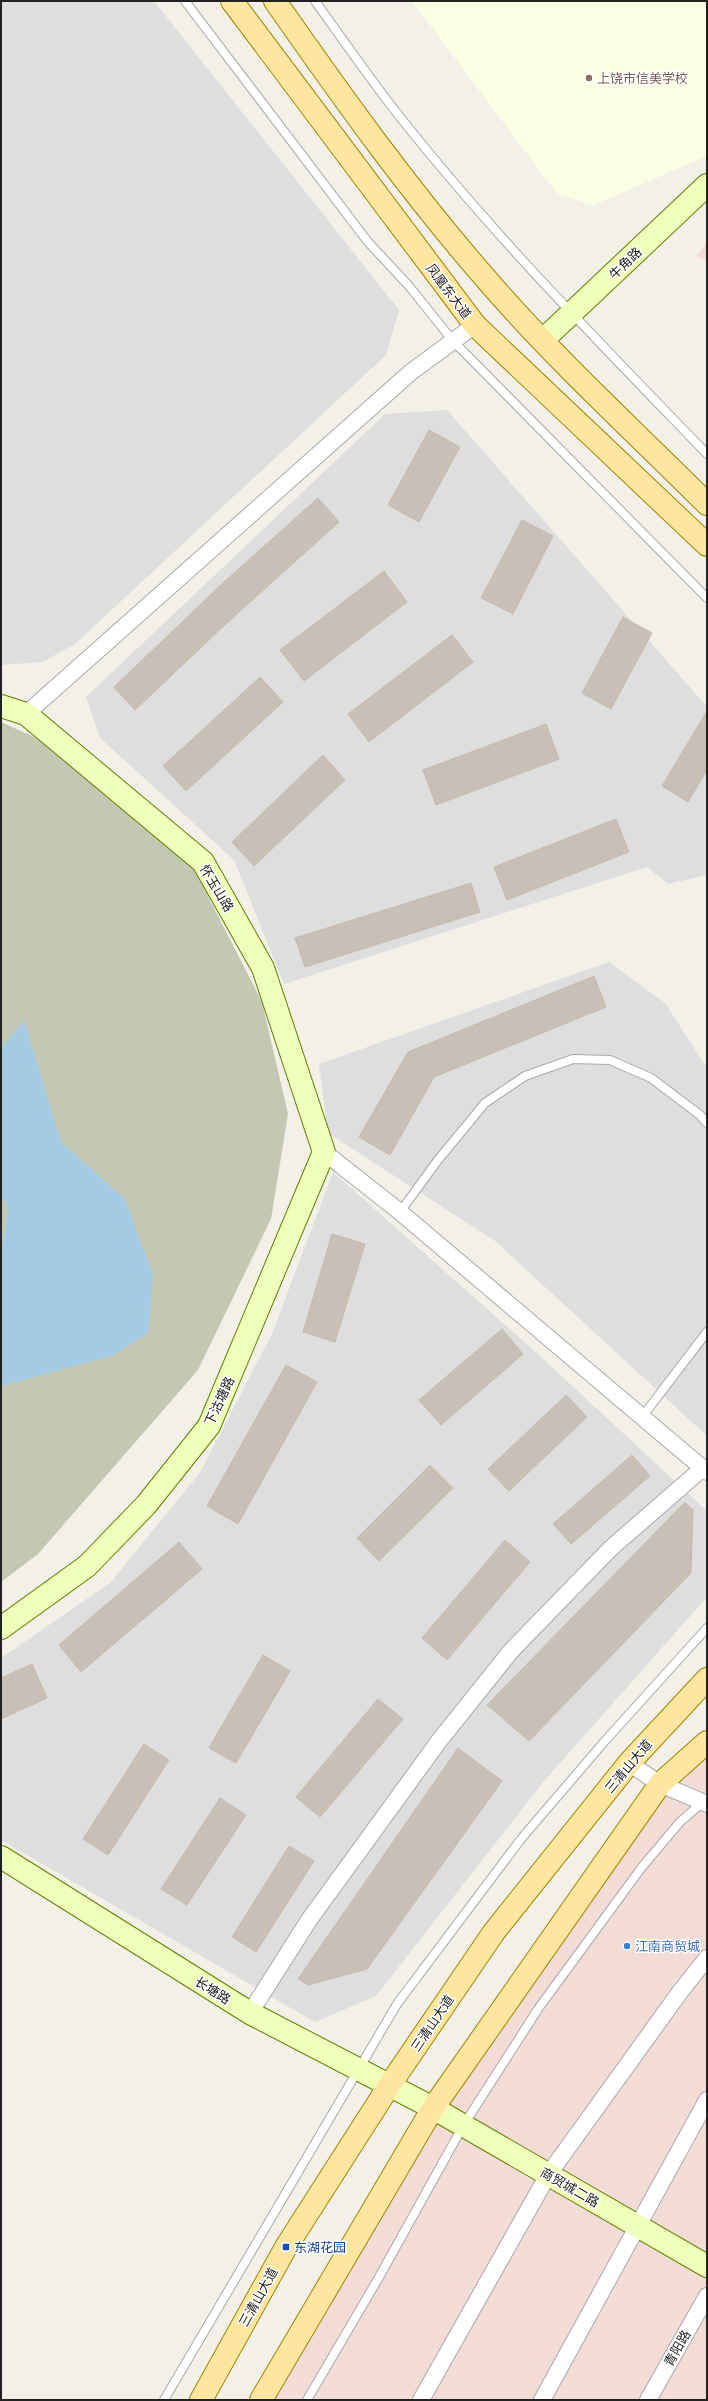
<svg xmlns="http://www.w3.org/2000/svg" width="708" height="2401" viewBox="0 0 708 2401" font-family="Montserrat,'Noto Sans SC',sans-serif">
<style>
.residential{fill:#dfdede}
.commercial{fill:#f4dcd6}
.education{fill:#faffe4}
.construction{fill:#c4c8b2}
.water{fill:#a4cbe3}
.building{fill:#c8c0b6;stroke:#c6baa8}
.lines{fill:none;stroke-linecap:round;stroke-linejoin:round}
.lane-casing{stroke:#a8a8a8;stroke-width:10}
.street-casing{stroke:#a8a8a8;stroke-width:18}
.secondary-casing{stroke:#5d8100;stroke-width:24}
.primary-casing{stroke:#9f8500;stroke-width:24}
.lane{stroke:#fff;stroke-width:8}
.street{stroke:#fff;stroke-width:16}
.secondary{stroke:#f0ffb9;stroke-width:22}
.primary{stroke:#ffe6a0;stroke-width:22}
.education-dot{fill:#8d6e63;stroke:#fff;stroke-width:1.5}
.shop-dot{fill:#3f7fe0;stroke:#fff;stroke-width:1.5}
.transit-dot{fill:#1a4fb4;stroke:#fff;stroke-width:1.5}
.labels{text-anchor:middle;stroke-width:3;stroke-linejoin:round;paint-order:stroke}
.education-label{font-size:13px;fill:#785e54;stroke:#fff;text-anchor:start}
.street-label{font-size:13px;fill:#212121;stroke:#fff}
.shop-label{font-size:13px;fill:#366cbe;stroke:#fff;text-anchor:start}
.transit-label{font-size:13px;fill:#164399;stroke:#fff;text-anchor:start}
</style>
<rect width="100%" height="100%" fill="#f2f0e7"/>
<!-- residential -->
<g class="residential">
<path d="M1 1H154L399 310 386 355 76 643 43 662 1 665Z"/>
<path d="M447 410 707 707V875L668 884 647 867 284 984 234 860 100 738 86 697 385 414Z"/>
<path d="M609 962 665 1003 707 1068V1436L495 1241 328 1133 319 1064Z"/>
<path d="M333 1172 540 1356 707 1511V1597L544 1781 376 1996 315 2022 1 1840V1658L110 1583 199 1474 272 1334Z"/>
</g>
<!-- commercial -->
<g class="commercial">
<path d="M707 243V261L696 256Z"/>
<path d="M707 1742V2400H261L433 2108 660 1784Z"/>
</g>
<!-- education -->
<path class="education" d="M412 1H707V156L594 205 558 195Z"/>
<!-- construction -->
<path class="construction" d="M1 722 34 737 124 797 194 869 262 1002 288 1114 271 1219 198 1370 38 1554 1 1582Z"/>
<!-- water -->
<path class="water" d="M24 1020 61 1142 125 1199 153 1276 148 1333 114 1355 1 1386V1258L8 1207 1 1197V1048Z"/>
<!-- building -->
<g class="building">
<path d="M429 430 460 447 419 522 388 505Z"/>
<path d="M318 498 339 522 228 622 135 710 114 687 224 582Z"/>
<path d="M522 520 553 536 513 614 481 598Z"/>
<path d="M384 571 407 602 304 681 280 650Z"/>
<path d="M623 617 652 633 611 709 582 693Z"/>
<path d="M452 635 473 662 369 742 348 714Z"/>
<path d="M260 677 283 702 186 791 163 766Z"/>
<path d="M707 711V770L688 802 662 786Z"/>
<path d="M546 724 559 759 436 805 423 770Z"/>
<path d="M323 755 345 780 254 866 232 842Z"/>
<path d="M616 819 629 852 507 900 494 867Z"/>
<path d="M471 883 480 912 305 967 295 938Z"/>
<path d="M594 976 606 1007 434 1077 390 1155 359 1137 408 1052Z"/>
<path d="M332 1234 365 1244 335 1342 303 1332Z"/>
<path d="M502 1329 523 1354 441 1425 419 1400Z"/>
<path d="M286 1365 317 1382 238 1524 207 1506Z"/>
<path d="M566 1395 587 1417 509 1491 488 1469Z"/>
<path d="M632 1455 650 1476 571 1544 553 1524Z"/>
<path d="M430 1465 453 1488 379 1561 357 1538Z"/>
<path d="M685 1502 693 1510 691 1573 529 1741 487 1705Z"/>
<path d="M505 1540 530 1562 447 1660 422 1638Z"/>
<path d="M179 1542 202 1569 81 1672 59 1645Z"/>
<path d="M263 1655 290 1671 236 1763 209 1748Z"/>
<path d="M32 1664 47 1698 1 1719V1678Z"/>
<path d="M378 1699 403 1719 320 1817 296 1797Z"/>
<path d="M144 1744 169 1760 108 1855 83 1839Z"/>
<path d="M458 1748 502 1781 367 1969 308 1985 298 1979Z"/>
<path d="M220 1798 246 1815 187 1905 161 1889Z"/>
<path d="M289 1846 314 1861 256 1952 232 1937Z"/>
</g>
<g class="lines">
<defs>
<g id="lane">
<path d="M185 1 368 242 409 286 453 341 707 598"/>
<path d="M315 1C341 37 366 73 393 108 489 231 599 342 707 454"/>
<path d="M400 1212 438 1160 485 1103 525 1076 573 1059 610 1060 651 1078 700 1115 707 1123"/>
<path d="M642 1417 707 1332"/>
<path d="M164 2400 397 2004 521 1839 604 1742 707 1628"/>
<path d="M307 2400 378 2279 463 2126 538 2009 642 1867 680 1822 704 1801"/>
</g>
<g id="street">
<path d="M26 714 411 372 475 325"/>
<path d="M324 1152 400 1212 707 1472"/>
<path d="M629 1763 660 1784 707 1804"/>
<path d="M250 2013 309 1920 439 1741 511 1651 611 1548 703 1468"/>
<path d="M421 2400 548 2175 680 1992 707 1958"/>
<path d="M542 2400 707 2100"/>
<path d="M648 2400 707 2296"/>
</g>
<g id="secondary">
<path d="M543 340 707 185"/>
<path d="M1 706 26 714 203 862 263 968 324 1152 209 1426 146 1505 87 1566 1 1628"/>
<path d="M1 1857 250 2013 433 2108 707 2266"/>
</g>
<g id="primary">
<path d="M232 1 475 325 707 545"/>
<path d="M275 1C342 97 410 192 487 280 555 359 633 430 707 504"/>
<path d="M201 2400 286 2247 389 2086 494 1932 629 1763 707 1679"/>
<path d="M261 2400 433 2108 660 1784 707 1742"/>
</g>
</defs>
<!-- lane casing -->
<use href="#lane" class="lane-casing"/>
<!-- street casing -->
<use href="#street" class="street-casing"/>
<!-- secondary casing -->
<use href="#secondary" class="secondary-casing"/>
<!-- primary casing -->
<use href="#primary" class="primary-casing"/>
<!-- lane -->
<use href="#lane" class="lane"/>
<!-- street -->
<use href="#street" class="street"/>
<!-- secondary -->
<use href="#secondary" class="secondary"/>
<!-- primary -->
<use href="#primary" class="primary"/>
</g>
<!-- markers -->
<circle class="education-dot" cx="589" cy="78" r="4"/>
<circle class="shop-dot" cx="627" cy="1946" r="4"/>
<rect class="transit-dot" x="282" y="2243" width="8" height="8" rx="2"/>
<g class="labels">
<!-- education labels -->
<g class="education-label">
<text x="597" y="83">上饶市信美学校</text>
</g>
<!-- street labels -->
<g class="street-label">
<text transform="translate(625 263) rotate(-44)" y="5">牛角路</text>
<text transform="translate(449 291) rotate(53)" y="5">凤凰东大道</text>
<text transform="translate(217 888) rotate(59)" y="5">怀玉山路</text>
<text transform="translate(219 1401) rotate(-65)" y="5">下沽塘路</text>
<text transform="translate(628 1766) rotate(-50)" y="5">三清山大道</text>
<text transform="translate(213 1990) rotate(32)" y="5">长塘路</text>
<text transform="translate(432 2023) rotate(-56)" y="5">三清山大道</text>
<text transform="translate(570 2187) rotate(30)" y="5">商贸城二路</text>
<text transform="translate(258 2297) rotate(-61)" y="5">三清山大道</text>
<text transform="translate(677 2348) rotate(-60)" y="5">青阳路</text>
</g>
<!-- shop labels -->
<g class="shop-label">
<text x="635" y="1951">江南商贸城</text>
</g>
<!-- transit labels -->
<g class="transit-label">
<text x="294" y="2252">东湖花园</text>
</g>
</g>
<!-- border -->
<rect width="708" height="2401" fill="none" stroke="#212121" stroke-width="4"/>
</svg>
